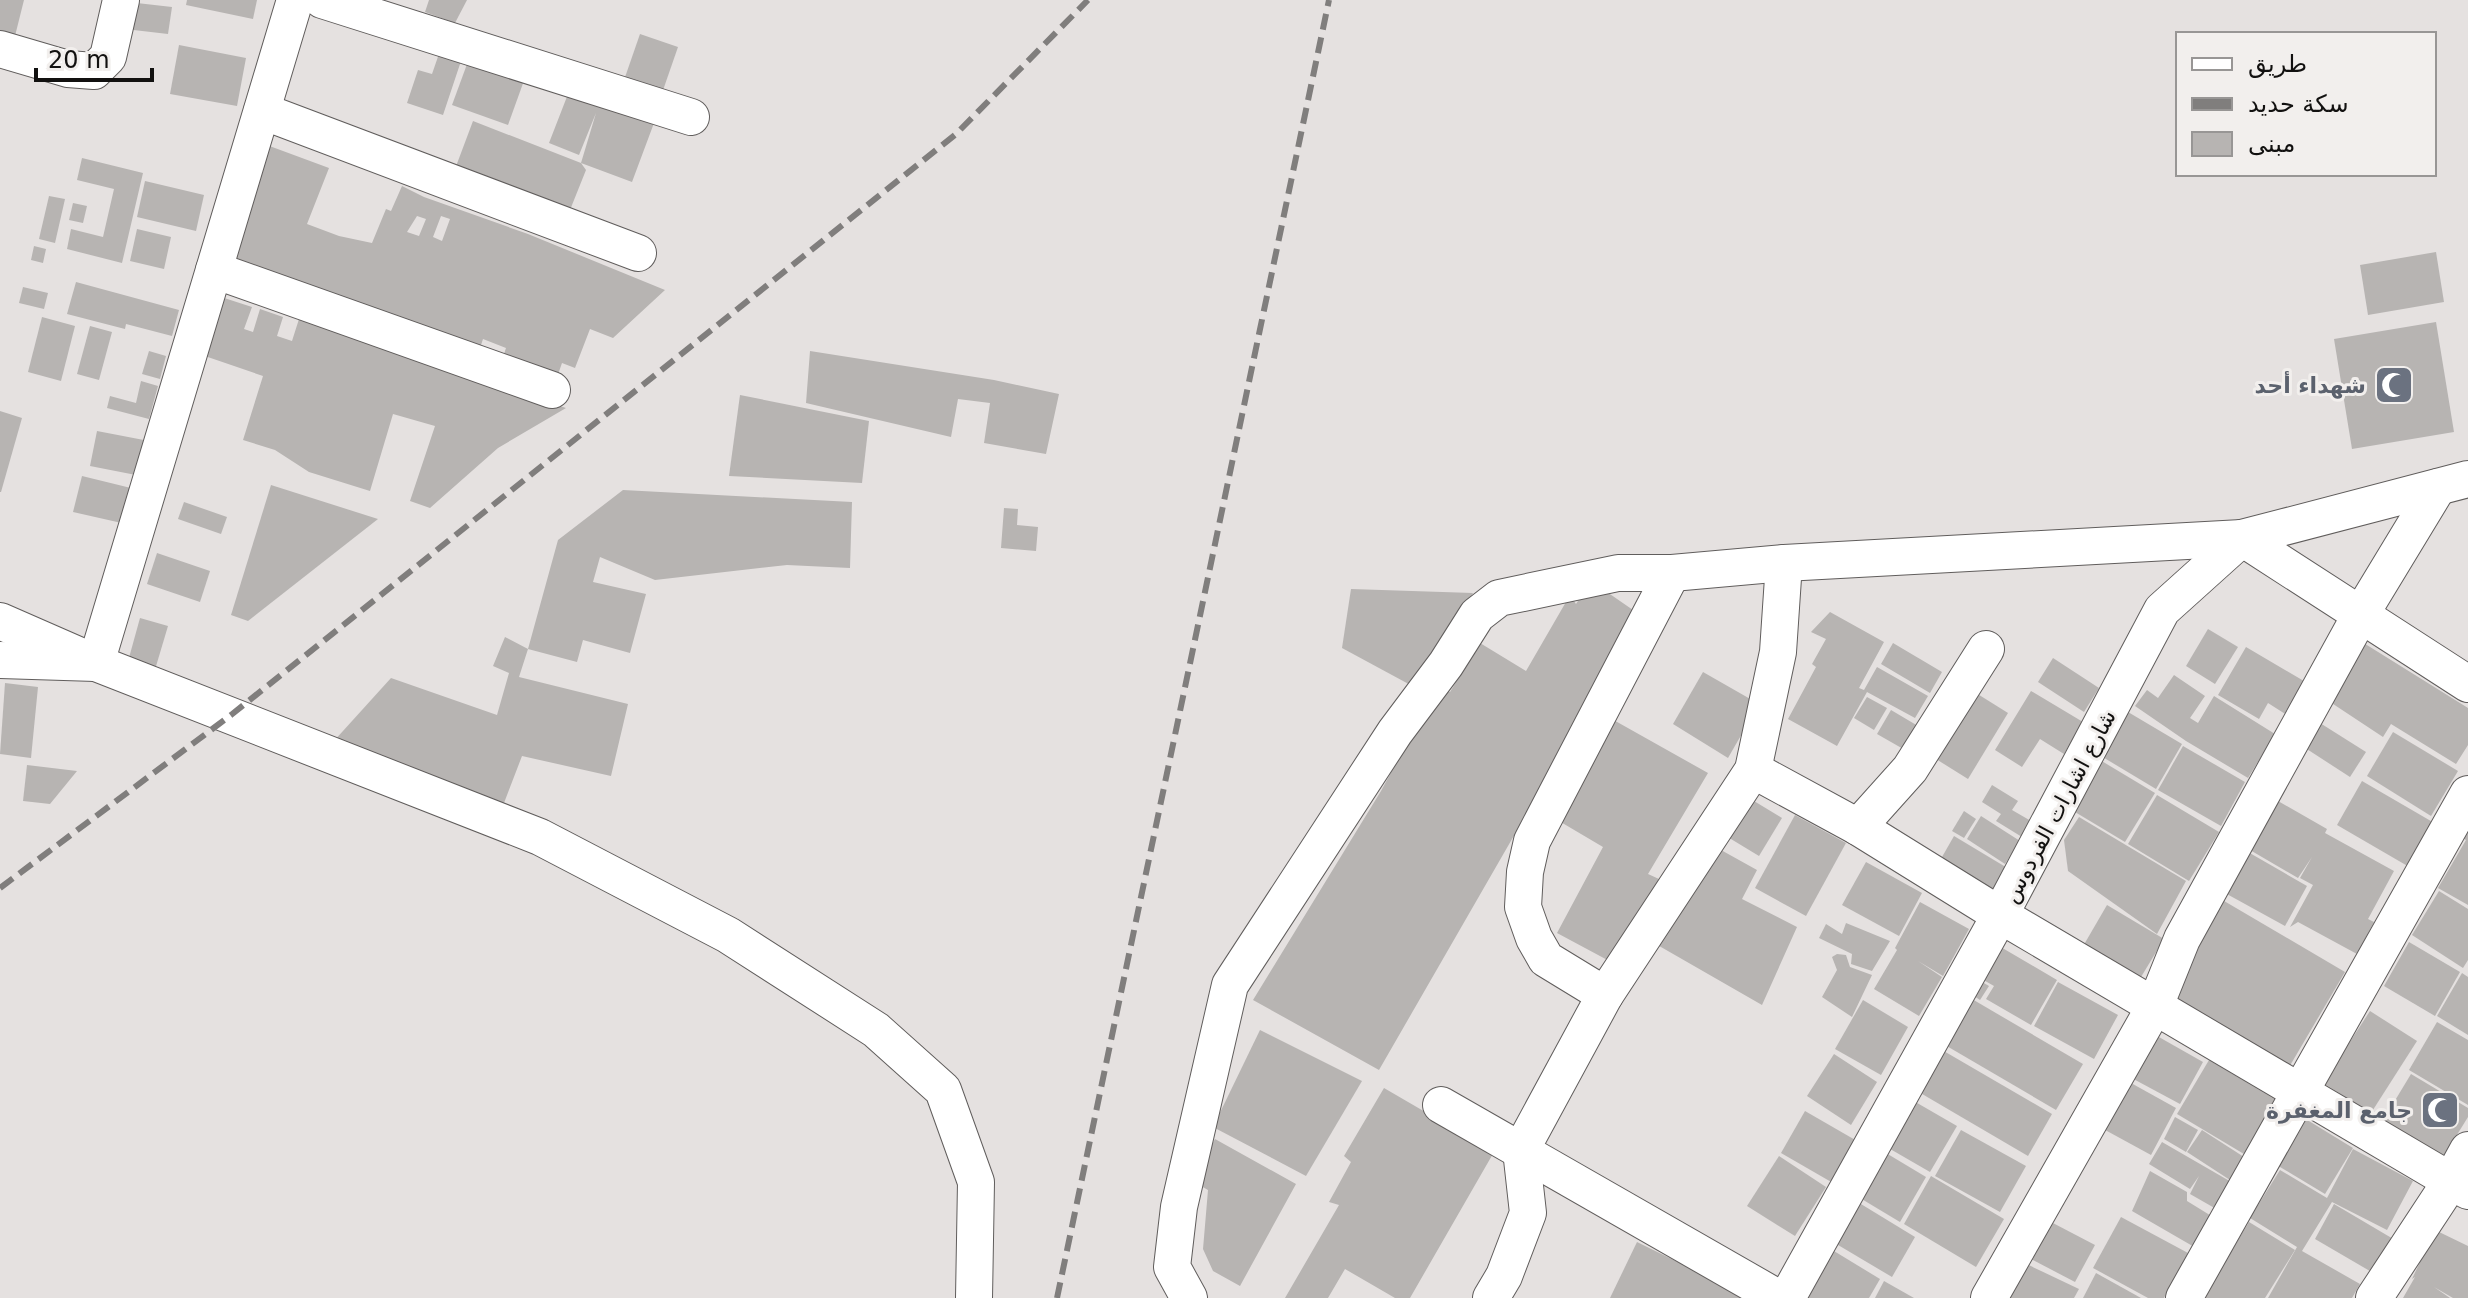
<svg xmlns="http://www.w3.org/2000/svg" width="2468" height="1298" viewBox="0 0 2468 1298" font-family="'DejaVu Sans',Cairo,sans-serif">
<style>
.building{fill:#b7b4b2;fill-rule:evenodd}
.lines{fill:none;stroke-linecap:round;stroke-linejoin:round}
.minor-casing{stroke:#605d5c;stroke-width:38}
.minor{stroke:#fff;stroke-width:36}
.rail{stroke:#807e7d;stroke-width:6;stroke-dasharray:16 8;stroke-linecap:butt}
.labels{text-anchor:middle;stroke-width:6;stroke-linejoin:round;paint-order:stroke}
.worship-label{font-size:22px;font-weight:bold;fill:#5b616d;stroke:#f2efed;text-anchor:end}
.street-label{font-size:22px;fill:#121110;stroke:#f2efed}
</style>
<rect width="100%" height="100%" fill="#e5e1e0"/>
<!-- building -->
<g class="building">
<path d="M0 0H24L15 36 0 33Z"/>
<path d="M187 0H257L253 19 186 5Z"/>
<path d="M429 0H467L455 23 425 12Z"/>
<path d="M128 2 172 7 168 34 125 29Z"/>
<path d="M640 34 678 47 661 96 623 83Z"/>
<path d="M179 45 246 58 237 106 170 94Z"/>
<path d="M441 48 463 55 443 115 407 103 418 70 432 74Z"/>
<path d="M470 56 526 75 508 125 452 105Z"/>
<path d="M568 94 654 123 632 182 581 163 586 170 566 220 452 177 473 121 581 163 596 113 579 155 549 143Z"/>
<path d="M256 141 329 168 307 224 339 236 372 243 386 209 391 211 402 186 424 197 528 234 665 290 613 338 590 329 575 368 562 363 555 383 501 363 506 348 483 339 478 354 217 257ZM417 216 426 219 419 236 407 232ZM441 216 450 219 442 241 433 237Z"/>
<path d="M82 158 143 173 122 263 67 249 71 229 103 237 114 189 77 180Z"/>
<path d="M145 181 204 195 196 231 137 217Z"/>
<path d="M49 196 65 199 55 243 39 239Z"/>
<path d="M73 203 87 206 83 223 69 220Z"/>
<path d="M137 229 171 237 164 269 130 261Z"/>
<path d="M34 246 46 249 43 263 31 260Z"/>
<path d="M2436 252 2444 302 2368 315 2360 265Z"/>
<path d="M76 282 179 310 172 336 126 324 125 329 67 314Z"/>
<path d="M23 287 48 293 44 309 19 303Z"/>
<path d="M218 296 252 307 244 329 253 332 260 309 283 317 277 336 292 341 299 319 566 408 498 448 430 508 410 501 435 426 393 414 370 491 309 472 275 450 243 440 263 376 199 354Z"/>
<path d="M42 317 75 326 61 381 28 372Z"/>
<path d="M2436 322 2454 432 2352 449 2334 339Z"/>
<path d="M90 326 112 332 99 380 77 374Z"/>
<path d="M149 351 166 356 160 379 142 374Z"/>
<path d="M810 351 994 380 1059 394 1046 454 984 443 990 403 958 399 951 437 806 403Z"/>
<path d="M141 381 158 386 149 419 107 408 110 396 136 403Z"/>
<path d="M740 395 869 421 862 483 729 476Z"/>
<path d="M0 411 22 418 1 492H0Z"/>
<path d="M97 431 149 441 141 476 90 466Z"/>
<path d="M82 476 135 489 126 524 73 512Z"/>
<path d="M271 485 378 519 248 621 231 615Z"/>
<path d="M623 490 852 502 850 568 787 565 655 580 600 557 593 582 646 594 630 653 583 640 577 662 528 649 519 677 628 704 611 776 522 756 504 803 333 742 391 678 497 715 509 673 493 666 505 637 528 649 558 540Z"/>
<path d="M184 502 227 517 221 534 178 519Z"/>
<path d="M1004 508 1018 509 1017 525 1038 527 1036 551 1001 548Z"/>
<path d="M157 553 210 571 200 602 147 584Z"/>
<path d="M1591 581 1633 610 1561 754 1379 1070 1253 1000 1381 791 1438 686 1450 692 1480 643 1526 671 1570 595 1576 604Z"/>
<path d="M1351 589 1473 593 1416 688 1342 648Z"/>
<path d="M1830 612 1884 642 1859 688 1864 690 1877 667 1928 696 1915 718 1867 692 1837 746 1788 719 1816 667 1812 664 1826 639 1811 632Z"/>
<path d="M140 618 168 626 154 673 127 665Z"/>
<path d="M2208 629 2238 647 2215 684 2186 666Z"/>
<path d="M2354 637 2468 708V745L2456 764 2391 724 2383 737 2321 696Z"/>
<path d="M1893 643 1942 672 1930 693 1881 664Z"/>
<path d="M2246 647 2309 684 2290 717 2268 703 2259 719 2218 695Z"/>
<path d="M2053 658 2099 688 2084 712 2038 682Z"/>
<path d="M1703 672 1759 704 1728 758 1673 724Z"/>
<path d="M2174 675 2205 696 2190 718 2198 723 2214 696 2275 734 2248 778 2186 741 2135 706 2147 690 2158 698Z"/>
<path d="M5 683 38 687 31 758 0 754Z"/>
<path d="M1960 683 2008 713 1968 779 1920 749Z"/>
<path d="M2031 691 2083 722 2064 754 2040 739 2022 767 1995 750Z"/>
<path d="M1867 697 1887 708 1874 730 1854 718Z"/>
<path d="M1594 709 1708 773 1648 874 1659 879 1613 963 1557 933 1603 847 1537 808Z"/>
<path d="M1891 710 1918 726 1905 750 1877 734Z"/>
<path d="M2128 712 2182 744 2156 789 2101 756Z"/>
<path d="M2320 723 2366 752 2350 777 2296 742Z"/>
<path d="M2393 732 2458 771 2431 816 2367 776Z"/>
<path d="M2183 746 2245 782 2221 826 2158 790Z"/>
<path d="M2100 760 2155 793 2125 842 2070 809Z"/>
<path d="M27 765 77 771 50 804 23 801Z"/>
<path d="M2362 781 2436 824 2411 868 2337 825Z"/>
<path d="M1992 785 2018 801 2012 810 2031 821 2022 837 1996 821 2001 814 1982 802Z"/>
<path d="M2157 795 2219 832 2189 881 2128 844Z"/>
<path d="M1749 798 1782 818 1759 856 1726 836Z"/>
<path d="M2278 801 2327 829 2325 833 2394 871 2368 919 2374 922 2357 954 2298 922 2290 927 2313 885 2300 878 2312 857 2298 878 2250 850Z"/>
<path d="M2468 803V905L2438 888 2466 840 2453 832Z"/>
<path d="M1964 811 1976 819 1964 838 1952 831Z"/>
<path d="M1795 815 1846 843 1806 916 1755 888Z"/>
<path d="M1981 816 2020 841 2005 864 1967 839Z"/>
<path d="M2079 817 2186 881 2157 934 2068 871 2064 840Z"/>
<path d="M1954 836 2009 869 1989 902 1938 864Z"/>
<path d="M1712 845 1757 870 1742 899 1797 927 1762 1005 1654 943Z"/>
<path d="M2248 852 2307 886 2285 926 2225 893Z"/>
<path d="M1866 862 1922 893 1899 936 1842 905Z"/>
<path d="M2439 891 2468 909V960L2463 968 2412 935Z"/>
<path d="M2219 898 2345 972 2288 1069 2162 1000Z"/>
<path d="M1920 902 1969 929 1943 976 1918 961 1942 977 1919 1016 1874 989 1897 950 1895 948Z"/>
<path d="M2107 905 2164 939 2138 982 2082 948Z"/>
<path d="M1846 923 1890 941 1872 971 1851 964 1852 954 1819 938 1826 924 1842 934Z"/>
<path d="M2409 942 2460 972 2435 1016 2384 986Z"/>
<path d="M1999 946 2057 980 2031 1025 1986 999 1994 986 1980 978Z"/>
<path d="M1837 954 1846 955 1850 967 1872 975 1852 1017 1822 997 1837 970 1832 957Z"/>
<path d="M2462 973 2468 977V1035L2437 1016Z"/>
<path d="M1977 979 1989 986 1980 1000 1968 992Z"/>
<path d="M2058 982 2118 1015 2094 1059 2034 1026Z"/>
<path d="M1972 999 2083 1064 2056 1110 1945 1045Z"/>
<path d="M1863 1000 1908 1027 1881 1075 1835 1049Z"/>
<path d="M2370 1011 2417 1041 2371 1113 2323 1083Z"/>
<path d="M2437 1022 2468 1040V1105L2409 1070Z"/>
<path d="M1260 1030 1362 1081 1306 1176 1213 1127Z"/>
<path d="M2150 1032 2203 1062 2180 1104 2126 1075Z"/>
<path d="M1942 1050 2052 1114 2028 1156 1917 1091Z"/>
<path d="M1834 1054 1877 1082 1851 1125 1807 1096Z"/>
<path d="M2209 1060 2281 1103 2249 1157 2177 1114Z"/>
<path d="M2411 1074 2468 1108V1117L2442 1159 2382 1122Z"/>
<path d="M2122 1078 2176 1108 2151 1155 2096 1125Z"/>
<path d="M1384 1088 1494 1152 1410 1298H1395L1345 1269 1328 1298H1285L1339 1205 1329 1202 1351 1162 1344 1156Z"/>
<path d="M1912 1100 1957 1126 1930 1172 1885 1146Z"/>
<path d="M1805 1111 1857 1141 1833 1183 1781 1153Z"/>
<path d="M2175 1117 2198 1130 2186 1152 2164 1139Z"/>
<path d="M2304 1118 2353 1148 2325 1194 2275 1164Z"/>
<path d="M1961 1130 2026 1166 2000 1212 1935 1176Z"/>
<path d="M2202 1130 2244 1157 2230 1180 2187 1152Z"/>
<path d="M1215 1139 1296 1184 1240 1286 1213 1271 1203 1249 1208 1190 1192 1181Z"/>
<path d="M2162 1142 2233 1183 2218 1210 2190 1194 2199 1176 2190 1189 2149 1164Z"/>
<path d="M2353 1149 2413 1181 2387 1230 2332 1202 2302 1251 2360 1284 2352 1298H2268L2297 1247 2250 1218 2280 1170 2327 1198Z"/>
<path d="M1881 1150 1926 1177 1900 1222 1855 1195Z"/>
<path d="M1779 1156 1826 1187 1795 1236 1747 1206Z"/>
<path d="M2150 1171 2187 1192V1201L2213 1217 2196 1248 2132 1211Z"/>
<path d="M1931 1176 2004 1219 1976 1267 1904 1224Z"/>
<path d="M1856 1201 1915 1237 1892 1277 1833 1242Z"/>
<path d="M2334 1204 2395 1240 2375 1274 2315 1239Z"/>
<path d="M2121 1217 2188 1253 2164 1298H2148L2093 1268Z"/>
<path d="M2051 1222 2095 1245 2075 1282 2031 1259Z"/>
<path d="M2249 1222 2295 1250 2265 1298H2203Z"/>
<path d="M2435 1230 2468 1246V1298H2453L2434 1287 2450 1298H2403L2415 1277 2412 1279Z"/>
<path d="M1637 1242 1751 1298H1610Z"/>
<path d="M1829 1248 1880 1279 1869 1298H1800Z"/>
<path d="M2018 1260 2079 1289 2074 1298H1999Z"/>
<path d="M2096 1273 2141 1298H2083Z"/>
<path d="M1884 1281 1914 1298H1875Z"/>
</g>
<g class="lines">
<defs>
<g id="minor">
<path d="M322 0 691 117"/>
<path d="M0 49 68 69 94 71 108 57 121 0"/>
<path d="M262 111 638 253"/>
<path d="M214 270 552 390"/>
<path d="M0 621 96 663 540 837 728 935 876 1030 943 1090 976 1182 974 1298"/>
<path d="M0 660 96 663 295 0"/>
<path d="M1753 770 1858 827 2000 915 2468 1191"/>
<path d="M1858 827 1910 769 1986 649"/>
<path d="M1605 995 1546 959 1534 938 1523 907 1525 872 1532 841 1672 573"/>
<path d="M1441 1105 1778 1298"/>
<path d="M1189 1298 1172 1267 1179 1207 1230 985 1395 732 1446 664 1477 615 1499 598 1618 573H1672L1784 563 2242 538 2468 684"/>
<path d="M1491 1298 1504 1276 1528 1213 1521 1150 1605 995 1753 770 1778 652 1784 563"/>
<path d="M1787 1298 2000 915 2162 610 2242 538 2468 479"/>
<path d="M1989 1298 2155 1006 2182 939 2361 614 2438 487"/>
<path d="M2184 1298 2468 794"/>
<path d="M2374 1298 2451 1181 2468 1150"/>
</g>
</defs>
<!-- minor casing -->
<use href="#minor" class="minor-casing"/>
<!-- minor -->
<use href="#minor" class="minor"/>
<!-- rail -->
<g class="rail">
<path d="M0 888 231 715 956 134 1088 0"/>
<path d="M1057 1298 1329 0"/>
</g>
</g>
<!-- icons -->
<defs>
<symbol id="mosque-square" viewBox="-11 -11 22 22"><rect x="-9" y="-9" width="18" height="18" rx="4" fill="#6b7280" stroke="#f2efed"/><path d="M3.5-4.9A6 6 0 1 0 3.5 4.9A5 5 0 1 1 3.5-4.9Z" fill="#fff"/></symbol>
</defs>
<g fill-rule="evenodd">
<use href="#mosque-square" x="2372" y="363" width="44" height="44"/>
<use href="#mosque-square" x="2418" y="1088" width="44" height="44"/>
</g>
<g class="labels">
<!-- worship labels -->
<g class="worship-label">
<text x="2366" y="393">شهداء أحد</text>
<text x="2412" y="1118">جامع المغفرة</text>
</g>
<!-- street labels -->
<g class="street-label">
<text transform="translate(2059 806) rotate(-62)" y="8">شارع اشارات الفردوس</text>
</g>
</g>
<!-- legend -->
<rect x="2176" y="32" width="260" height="144" fill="#f2efed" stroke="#989695" stroke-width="2"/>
<rect x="2192" y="58" width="40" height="12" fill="#ffffff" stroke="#989695" stroke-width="2"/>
<text x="2248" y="72" font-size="24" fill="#121110">طريق</text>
<rect x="2192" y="98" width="40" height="12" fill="#807e7d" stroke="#989695" stroke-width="2"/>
<text x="2248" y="112" font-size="24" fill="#121110">سكة حديد</text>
<rect x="2192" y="132" width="40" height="24" fill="#b7b4b2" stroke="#989695" stroke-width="2"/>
<text x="2248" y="152" font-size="24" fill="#121110">مبنى</text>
<!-- scale -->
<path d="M36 68v12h116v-12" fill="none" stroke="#121110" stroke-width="4"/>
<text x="48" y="68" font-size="24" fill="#121110" stroke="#f2efed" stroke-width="6" paint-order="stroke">20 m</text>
</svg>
